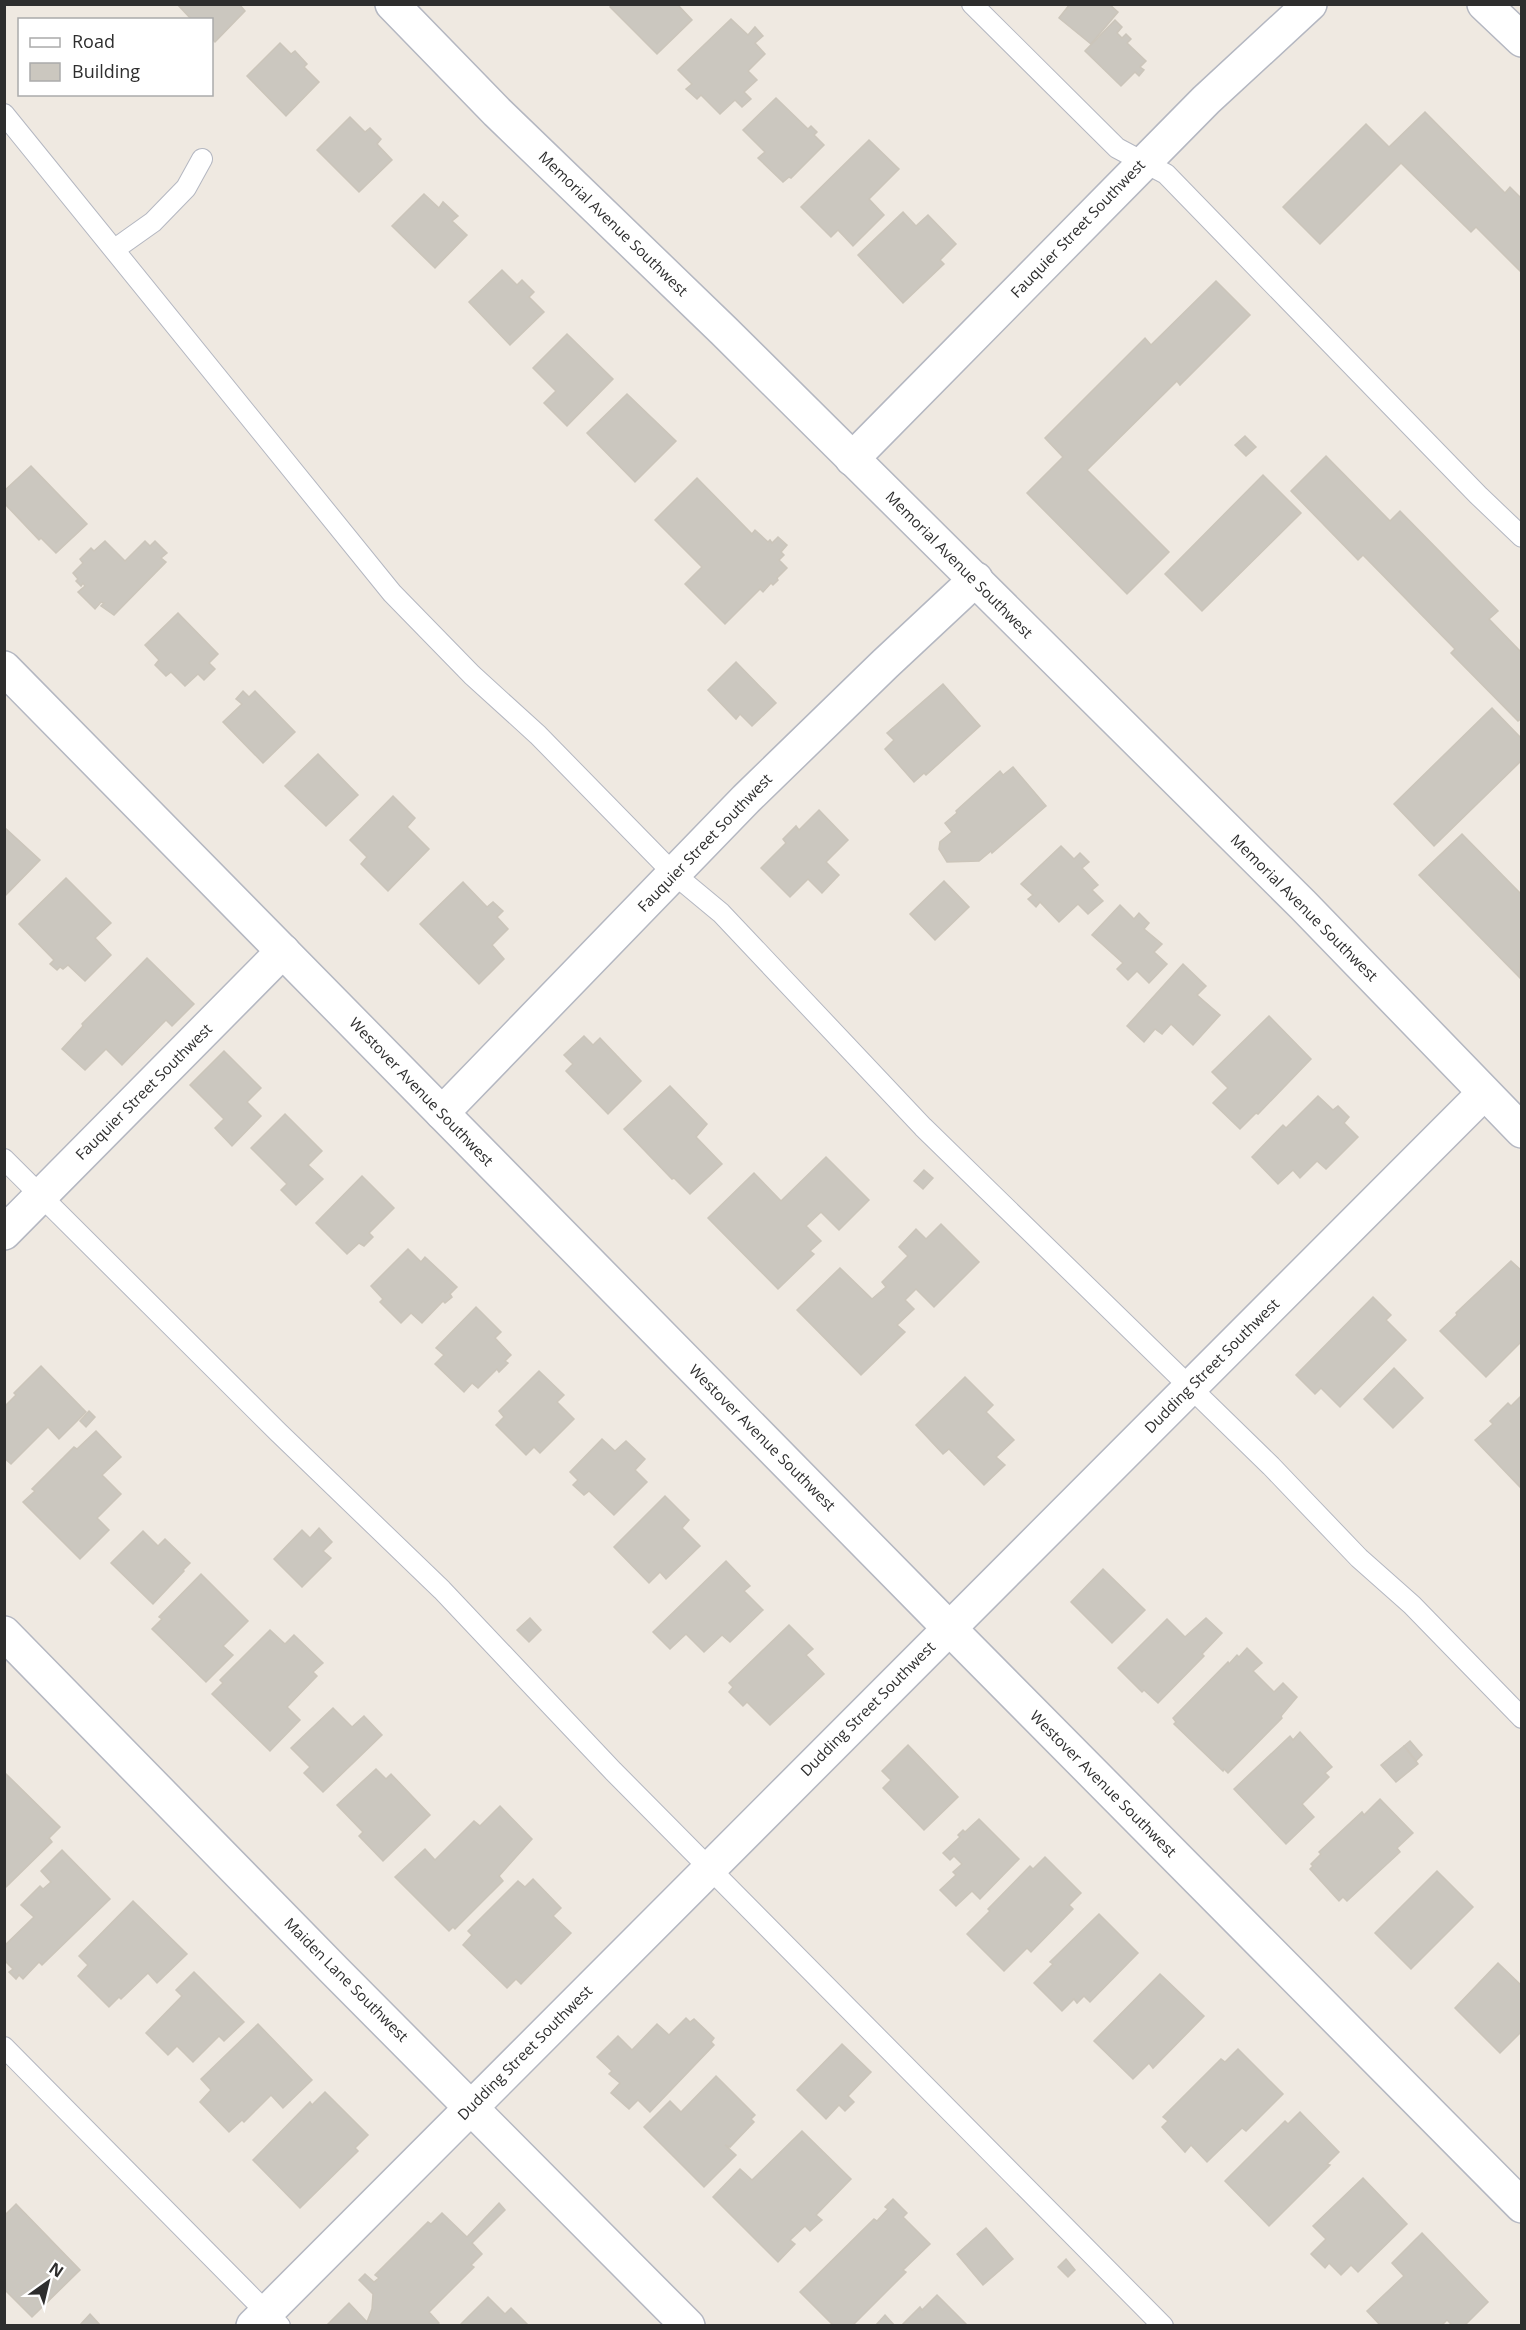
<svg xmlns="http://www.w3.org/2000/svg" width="1526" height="2330" viewBox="0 0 1526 2330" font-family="'Open Sans',sans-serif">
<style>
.building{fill:#cbc7bf;stroke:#cbc5ba;stroke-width:1.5}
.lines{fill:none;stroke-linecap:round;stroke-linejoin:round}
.lane-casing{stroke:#b4b7c1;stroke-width:22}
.street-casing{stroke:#b4b7c1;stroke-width:36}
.secondary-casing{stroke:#b4b7c1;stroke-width:36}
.lane{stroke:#fff;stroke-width:20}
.street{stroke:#fff;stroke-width:33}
.secondary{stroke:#fff;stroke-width:33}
.labels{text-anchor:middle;stroke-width:4.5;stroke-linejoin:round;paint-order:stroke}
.street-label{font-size:15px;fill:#2e2e2e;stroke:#fff}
</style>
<rect width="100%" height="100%" fill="#efe9e1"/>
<!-- building -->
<g class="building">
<path d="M177 4H239L245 11 215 42 212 39V20H192Z"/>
<path d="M612 4H677L692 20 657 54 610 7Z"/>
<path d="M1070 4H1109L1118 12 1091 44 1059 18Z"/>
<path d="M731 19 748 35 755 27 763 36 755 43 765 54 748 71 757 80 744 92 751 99 742 107 735 100 720 114 701 95 697 99 686 89 692 84 678 70Z"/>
<path d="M1115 20 1122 27 1117 33 1122 38 1126 34 1131 39 1127 43 1146 61 1140 67 1144 70 1139 76 1135 72 1121 86 1085 51Z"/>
<path d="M280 43 291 54 295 51 307 64 304 67 319 82 286 116 247 76Z"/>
<path d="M776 98 808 129 811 126 817 132 814 135 824 145 791 178 789 177 783 182 758 158 765 152 743 130Z"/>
<path d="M1425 112 1505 193 1510 187 1522 199V273L1476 227 1471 232 1401 163 1320 244 1283 207 1366 124 1389 147Z"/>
<path d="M350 117 365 132 370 128 381 139 377 144 392 160 359 192 317 150Z"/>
<path d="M869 140 899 169 869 199 884 215 853 246 838 230 831 237 801 207Z"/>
<path d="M424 194 439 208 443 202 458 216 452 221 467 235 435 268 392 226Z"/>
<path d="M903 212 916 226 928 215 956 244 940 260 944 264 903 303 858 255Z"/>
<path d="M502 270 517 285 522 280 534 292 529 297 544 312 510 345 469 302Z"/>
<path d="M1216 281 1250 315 1180 385 1177 381 1087 470 1169 552 1127 594 1027 493 1063 457 1045 438 1145 338 1151 345Z"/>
<path d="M567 334 613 379 567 426 544 403 556 391 533 368Z"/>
<path d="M627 394 676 441 635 482 587 433Z"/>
<path d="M1245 436 1256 447 1246 456 1235 445Z"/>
<path d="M1326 456 1390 521 1400 511 1498 611 1489 619 1522 653V718L1518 721 1451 653 1455 649 1363 555 1358 560 1291 491Z"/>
<path d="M31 466 87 524 56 553 41 538 39 540 4 503V491Z"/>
<path d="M1263 475 1301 513 1202 611 1165 574Z"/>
<path d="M697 478 752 534 755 530 768 542 770 540 772 543 778 537 787 545 781 552 784 555 779 560 787 568 777 578 778 580 773 585 771 583 763 592 760 589 725 624 685 584 702 567 655 520Z"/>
<path d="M105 541 125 561 145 541 150 546 155 541 167 553 161 558 166 562 114 615 101 606 104 603 101 602 95 609 78 592 85 586 83 583 81 586 76 581 78 579 73 573 83 563 80 559 91 548 94 551Z"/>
<path d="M178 613 218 654 209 663 215 669 204 680 198 674 185 686 171 672 166 676 155 665 159 660 145 645Z"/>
<path d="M736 662 776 703 752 726 740 714 736 719 708 690Z"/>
<path d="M943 684 980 726 926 775 924 773 914 782 885 749 894 740 887 733Z"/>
<path d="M243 691 249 697 255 691 295 732 263 763 223 722 242 704 236 699Z"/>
<path d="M1492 708 1522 739V760L1434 846 1394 804Z"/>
<path d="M318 754 358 795 326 826 285 786Z"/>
<path d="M1013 767 1046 806 992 853 991 851 979 861 947 862 939 849 940 842 952 832 945 823 957 813 956 811 1000 771 1003 775Z"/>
<path d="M393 796 415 818 407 827 429 849 388 891 361 864 367 857 350 840Z"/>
<path d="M819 810 848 840 826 862 839 875 822 893 808 879 790 897 761 868 786 843 783 839 796 826 799 830Z"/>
<path d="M4 827 40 860 5 896 4 895Z"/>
<path d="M1462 834 1522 895 1520 978 1419 875Z"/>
<path d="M1061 846 1074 859 1080 853 1089 862 1082 868 1098 885 1092 890 1103 901 1088 914 1078 904 1059 922 1040 902 1036 907 1028 899 1033 895 1021 884Z"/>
<path d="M66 878 111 923 95 938 111 955 85 981 68 965 63 969 60 967 57 970 50 964 54 960 19 924Z"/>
<path d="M944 881 969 907 935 940 910 914Z"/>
<path d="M463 882 487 907 493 902 503 911 497 917 508 929 492 945 504 959 479 984 420 924Z"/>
<path d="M1120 905 1134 919 1139 913 1149 923 1144 929 1162 944 1154 952 1167 964 1149 983 1137 971 1128 980 1117 969 1123 963 1092 935Z"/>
<path d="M147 958 194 1004 172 1026 166 1020 122 1065 106 1049 85 1070 62 1049 83 1026 82 1024Z"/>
<path d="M1183 964 1206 986 1197 995 1220 1015 1193 1045 1171 1024 1162 1034 1155 1029 1144 1042 1127 1026Z"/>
<path d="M1269 1016 1311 1059 1258 1114 1256 1113 1240 1129 1213 1103 1228 1088 1212 1072Z"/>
<path d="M584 1036 593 1045 600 1038 641 1081 608 1114 566 1071 573 1064 564 1055Z"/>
<path d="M224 1051 261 1088 247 1102 261 1116 232 1146 215 1128 224 1119 190 1085Z"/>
<path d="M670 1086 707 1124 696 1137 722 1164 690 1194 674 1178 672 1179 624 1129Z"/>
<path d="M1318 1096 1333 1110 1338 1106 1349 1117 1344 1123 1358 1137 1326 1169 1317 1161 1300 1178 1293 1170 1278 1184 1252 1157 1283 1125 1286 1128Z"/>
<path d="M285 1114 322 1151 308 1165 323 1179 296 1205 281 1190 287 1184 251 1148Z"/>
<path d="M826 1157 869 1200 839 1230 821 1212 806 1226 821 1241 810 1251 814 1254 778 1289 708 1218 754 1173 781 1201Z"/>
<path d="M924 1170 933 1178 923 1189 914 1181Z"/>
<path d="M362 1176 394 1208 369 1233 373 1237 364 1246 359 1243 347 1254 316 1223Z"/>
<path d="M941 1224 979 1262 934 1307 916 1289 905 1300 914 1309 897 1325 905 1332 861 1375 797 1310 840 1268 872 1299 886 1287 882 1282 908 1256 899 1247 916 1229 926 1239Z"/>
<path d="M408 1249 421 1262 425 1257 457 1287 450 1294 452 1297 445 1303 443 1301 422 1323 411 1313 401 1323 380 1302 383 1299 371 1286Z"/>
<path d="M1511 1261 1522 1271V1341L1486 1377 1440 1331 1457 1315 1456 1313Z"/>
<path d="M1373 1297 1391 1315 1386 1320 1406 1340 1340 1407 1321 1388 1315 1394 1296 1375Z"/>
<path d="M476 1307 501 1332 495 1338 511 1355 505 1361 508 1363 499 1372 497 1369 478 1388 472 1383 464 1392 435 1364 444 1355 436 1348Z"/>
<path d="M41 1366 86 1412 59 1439 48 1427 11 1464 4 1458V1407L16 1395 14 1393Z"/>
<path d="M1394 1368 1423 1398 1393 1428 1364 1399Z"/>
<path d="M539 1371 564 1395 557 1402 574 1419 540 1453 534 1447 526 1455 496 1425 504 1417 499 1411Z"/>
<path d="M965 1377 993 1405 986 1412 1014 1440 996 1457 1005 1465 984 1485 949 1449 943 1454 916 1425Z"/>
<path d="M1522 1395V1486L1520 1487 1475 1440 1493 1424 1490 1421 1508 1403 1511 1406Z"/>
<path d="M89 1411 95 1417 86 1427 80 1421Z"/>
<path d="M96 1431 121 1457 102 1475 121 1494 97 1518 109 1530 80 1559 23 1502 35 1491 32 1489 74 1447 77 1449Z"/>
<path d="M602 1439 615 1451 626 1441 645 1459 635 1470 647 1482 614 1515 589 1491 584 1495 573 1485 578 1480 570 1472Z"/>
<path d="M665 1496 689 1520 682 1528 700 1546 666 1579 660 1572 649 1583 614 1547Z"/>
<path d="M319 1528 332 1542 323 1551 331 1558 302 1587 274 1559 302 1530 310 1538Z"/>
<path d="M143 1531 158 1546 165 1539 190 1563 183 1570 184 1571 153 1604 111 1563Z"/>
<path d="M726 1561 750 1586 744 1591 763 1610 730 1642 722 1635 704 1652 686 1634 670 1649 653 1632Z"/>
<path d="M1103 1569 1145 1610 1112 1643 1071 1602Z"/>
<path d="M201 1574 248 1621 223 1646 233 1655 206 1682 152 1629 162 1619 159 1617Z"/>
<path d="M530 1618 541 1630 529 1642 517 1630Z"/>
<path d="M1206 1618 1222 1633 1202 1654 1204 1656 1158 1703 1144 1690 1142 1692 1118 1668 1167 1619 1185 1637Z"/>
<path d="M789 1625 813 1649 806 1655 824 1674 770 1725 747 1702 743 1706 729 1692 733 1687 729 1683Z"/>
<path d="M270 1630 285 1644 294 1635 323 1663 313 1672 317 1676 287 1707 300 1720 270 1751 212 1694 223 1683 220 1680Z"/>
<path d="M1247 1648 1262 1663 1253 1671 1274 1692 1283 1683 1297 1697 1281 1716 1282 1718 1228 1773 1224 1769 1223 1771 1174 1724 1176 1722 1173 1718 1228 1662 1229 1664 1237 1655 1239 1657Z"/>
<path d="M333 1708 352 1727 364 1716 382 1735 323 1792 304 1773 310 1767 291 1748Z"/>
<path d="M1300 1732 1332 1767 1325 1773 1329 1777 1302 1804 1314 1817 1286 1844 1234 1789 1290 1736 1293 1740Z"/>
<path d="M1410 1741 1422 1755 1416 1761 1404 1746Z"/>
<path d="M908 1745 958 1797 924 1830 883 1788 891 1780 882 1771Z"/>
<path d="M1404 1746 1418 1764 1396 1782 1381 1765Z"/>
<path d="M376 1769 386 1779 391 1774 430 1815 383 1861 359 1836 363 1832 337 1805Z"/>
<path d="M4 1772 60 1827 49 1838 52 1842 4 1889Z"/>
<path d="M1380 1799 1413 1833 1397 1848 1400 1852 1347 1901 1343 1897 1339 1901 1310 1869 1313 1866 1311 1864 1321 1854 1319 1852 1362 1812 1364 1815Z"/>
<path d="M500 1806 532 1839 499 1876 503 1881 455 1929 453 1927 449 1931 395 1877 425 1849 435 1860 474 1821 480 1826Z"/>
<path d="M979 1819 1019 1859 980 1899 972 1891 956 1906 940 1890 956 1875 953 1872 962 1864 954 1856 950 1860 943 1853 960 1837 958 1835 963 1830 965 1832Z"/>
<path d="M62 1850 110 1899 42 1965 39 1962 23 1979 19 1975 16 1979 9 1972 13 1969 4 1960V1946L34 1917 21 1905 40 1886 43 1889 51 1882 41 1871Z"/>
<path d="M1045 1857 1081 1893 1069 1905 1073 1909 1031 1952 1027 1948 1004 1971 967 1934 990 1911 988 1909 1030 1866 1033 1869Z"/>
<path d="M1437 1871 1473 1907 1411 1969 1375 1933Z"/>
<path d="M533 1879 561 1908 553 1916 571 1933 521 1984 516 1979 507 1988 463 1945 472 1935 468 1931 518 1881 525 1887Z"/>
<path d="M133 1901 187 1954 157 1983 148 1973 121 1999 119 1997 109 2007 78 1976 88 1965 79 1956Z"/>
<path d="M1099 1914 1138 1953 1090 2002 1084 1996 1077 2003 1074 1999 1062 2011 1034 1983 1053 1964 1050 1962Z"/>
<path d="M1498 1963 1522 1986V2031L1500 2053 1455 2008Z"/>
<path d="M194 1972 244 2022 224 2041 219 2036 193 2062 177 2046 168 2055 146 2033 182 1996 176 1990Z"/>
<path d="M1160 1974 1204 2016 1153 2068 1149 2063 1133 2079 1094 2041Z"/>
<path d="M686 2018 690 2022 694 2019 714 2038 711 2042 714 2045 650 2112 638 2100 629 2109 611 2093 620 2083 609 2074 612 2071 597 2057 618 2036 632 2050 657 2024 669 2035Z"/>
<path d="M258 2024 312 2080 283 2108 271 2095 244 2122 242 2120 229 2132 200 2102 211 2090 201 2079Z"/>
<path d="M842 2044 871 2072 848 2096 854 2102 845 2111 839 2105 826 2119 797 2090Z"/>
<path d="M1238 2049 1283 2094 1246 2131 1242 2128 1207 2162 1191 2145 1185 2152 1162 2127 1168 2121 1163 2117 1221 2059 1225 2062Z"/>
<path d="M716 2076 755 2115 751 2119 754 2122 730 2147 725 2145 736 2155 704 2187 644 2127 670 2101 681 2112Z"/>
<path d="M325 2092 368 2135 355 2148 358 2151 300 2208 253 2160 310 2102 312 2105Z"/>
<path d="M1300 2112 1339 2152 1327 2164 1330 2165 1269 2226 1225 2181 1285 2121 1288 2124Z"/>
<path d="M802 2131 851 2179 816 2215 822 2220 810 2231 805 2226 790 2240 795 2244 778 2262 713 2197 740 2169 752 2180Z"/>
<path d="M1363 2178 1407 2224 1358 2272 1351 2265 1341 2275 1329 2263 1325 2268 1311 2254 1326 2239 1313 2226Z"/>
<path d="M893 2199 907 2213 903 2217 930 2244 903 2270 906 2272 852 2326H834L800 2292 874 2219 877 2221 888 2209 885 2207Z"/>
<path d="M499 2203 505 2210 472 2243 482 2254 471 2265 474 2267 429 2312 439 2323 437 2326H326L349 2303 367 2322 372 2309 373 2294 359 2280 365 2274 374 2282 379 2278 375 2275 428 2222 431 2224 442 2213 467 2237Z"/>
<path d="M16 2204 80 2270 32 2317 4 2289V2216Z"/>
<path d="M986 2228 1013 2259 983 2285 957 2254Z"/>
<path d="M1422 2233 1488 2302 1464 2326H1453L1447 2320 1441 2326H1381L1367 2311 1404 2276 1392 2263Z"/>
<path d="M1066 2259 1075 2270 1068 2277 1058 2267Z"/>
<path d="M937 2295 968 2326H901L920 2307 922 2310Z"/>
<path d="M488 2297 505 2314 511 2308 529 2326H459Z"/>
<path d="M90 2314 101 2326H79Z"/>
<path d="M885 2315 895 2326H875Z"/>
</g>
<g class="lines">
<defs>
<g id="lane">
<path d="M972 4 1117 148 1166 174 1478 495 1522 537"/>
<path d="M4 114 392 593 472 675 538 735 674 874 721 913 923 1127 1271 1466 1359 1558 1412 1605 1522 1718"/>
<path d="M115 249 153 222 186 188 202 159"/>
<path d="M4 1159 278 1432 442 1590 613 1771 1163 2326"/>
<path d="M4 2047 280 2326"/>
</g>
<g id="street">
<path d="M1484 4 1522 40"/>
<path d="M4 668 949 1628 1522 2206"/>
<path d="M442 1113 746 799 885 664 976 579"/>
<path d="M4 1233 283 951"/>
<path d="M4 1633 335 1971 688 2326"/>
<path d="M253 2326 1484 1093"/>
</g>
<g id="secondary">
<path d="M392 4 497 112 724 331 1303 905 1522 1131"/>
<path d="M852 459 1206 100 1310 4"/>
</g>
</defs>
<!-- lane casing -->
<use href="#lane" class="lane-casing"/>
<!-- street casing -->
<use href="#street" class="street-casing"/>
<!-- secondary casing -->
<use href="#secondary" class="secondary-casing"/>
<!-- lane -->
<use href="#lane" class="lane"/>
<!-- street -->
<use href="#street" class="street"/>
<!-- secondary -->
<use href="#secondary" class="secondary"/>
</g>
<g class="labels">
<!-- street labels -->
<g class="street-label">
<text transform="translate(613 224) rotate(44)" y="5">Memorial Avenue Southwest</text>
<text transform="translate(1078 229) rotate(-46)" y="5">Fauquier Street Southwest</text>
<text transform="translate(959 565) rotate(45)" y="5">Memorial Avenue Southwest</text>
<text transform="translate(705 843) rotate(-46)" y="5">Fauquier Street Southwest</text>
<text transform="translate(1304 908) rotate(45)" y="5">Memorial Avenue Southwest</text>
<text transform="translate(144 1092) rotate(-45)" y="5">Fauquier Street Southwest</text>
<text transform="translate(421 1092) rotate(46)" y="5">Westover Avenue Southwest</text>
<text transform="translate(1212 1366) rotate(-45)" y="5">Dudding Street Southwest</text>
<text transform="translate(762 1438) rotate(45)" y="5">Westover Avenue Southwest</text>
<text transform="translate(868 1709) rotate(-45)" y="5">Dudding Street Southwest</text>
<text transform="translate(1103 1784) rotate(45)" y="5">Westover Avenue Southwest</text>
<text transform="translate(346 1980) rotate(45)" y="5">Maiden Lane Southwest</text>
<text transform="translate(525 2053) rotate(-45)" y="5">Dudding Street Southwest</text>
</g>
</g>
<!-- border -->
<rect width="1526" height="2330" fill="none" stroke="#2e2e2e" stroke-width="12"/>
<!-- legend -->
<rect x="18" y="18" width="195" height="78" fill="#ffffff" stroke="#ababab" stroke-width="1.5"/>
<rect x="30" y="38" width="30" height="9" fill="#ffffff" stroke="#ababab" stroke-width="1.5"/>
<text x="72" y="48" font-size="18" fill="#2e2e2e">Road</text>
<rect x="30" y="63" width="30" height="18" fill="#cbc7bf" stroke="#ababab" stroke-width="1.5"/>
<text x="72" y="78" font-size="18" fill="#2e2e2e">Building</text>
<!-- north arrow -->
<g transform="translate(48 2282) rotate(34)" stroke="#ffffff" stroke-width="4.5" paint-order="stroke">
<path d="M0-4.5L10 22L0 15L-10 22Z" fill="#2e2e2e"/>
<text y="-9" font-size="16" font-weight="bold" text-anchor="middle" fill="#2e2e2e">N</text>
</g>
</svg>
